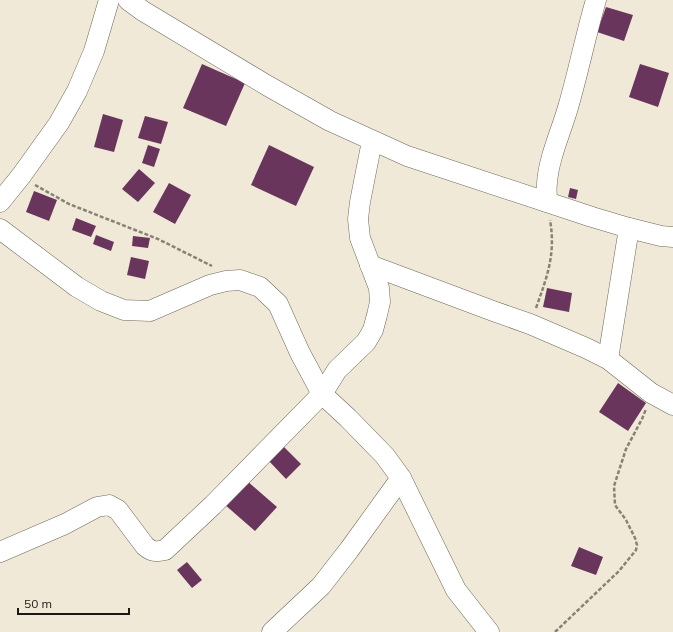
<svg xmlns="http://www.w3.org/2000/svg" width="673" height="632" viewBox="0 0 673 632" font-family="Mulish,sans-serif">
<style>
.building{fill:#69355d}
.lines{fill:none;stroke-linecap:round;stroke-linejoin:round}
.minor-casing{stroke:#6f6859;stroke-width:21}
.path{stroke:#878276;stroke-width:2.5;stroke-dasharray:4 2;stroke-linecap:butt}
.minor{stroke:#fff;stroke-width:20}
</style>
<rect width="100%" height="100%" fill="#f0e9d7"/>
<!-- building -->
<g class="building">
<path d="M606 7 633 15 624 41 597 32Z"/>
<path d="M202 64 245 83 226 126 183 108Z"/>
<path d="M640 64 669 73 658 107 629 97Z"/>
<path d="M103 114 123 120 114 152 94 147Z"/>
<path d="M145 116 168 122 161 144 138 138Z"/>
<path d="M148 145 160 149 154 167 142 163Z"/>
<path d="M269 145 314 167 296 206 251 185Z"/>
<path d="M139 169 155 183 138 202 122 189Z"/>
<path d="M169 183 191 195 175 224 153 212Z"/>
<path d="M570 188 578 190 576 199 568 197Z"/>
<path d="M34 191 57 200 49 221 26 212Z"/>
<path d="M76 218 96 226 91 237 72 230Z"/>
<path d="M96 235 114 242 111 251 93 244Z"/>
<path d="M133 236 150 238 148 248 132 246Z"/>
<path d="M131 257 149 261 145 279 127 275Z"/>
<path d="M547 288 572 293 569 312 543 307Z"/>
<path d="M618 383 646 403 628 431 599 412Z"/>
<path d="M283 446 301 464 286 479 268 460Z"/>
<path d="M246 480 277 507 255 531 224 504Z"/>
<path d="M579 547 603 557 596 575 571 566Z"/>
<path d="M187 562 202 580 192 588 177 570Z"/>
</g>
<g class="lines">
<defs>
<g id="minor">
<path d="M128 0 143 11 268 86 330 121 407 156 592 217 629 228 661 236 673 237"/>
<path d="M0 202 21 176 59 123 77 91 94 51 109 0"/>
<path d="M547 202C547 196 546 189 547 183 549 156 562 130 569 104 579 69 586 34 596 0"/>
<path d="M0 229 77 287 101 301 124 310 150 311 210 285 226 281 240 280 260 287 278 304 300 353 322 394 348 418 385 456 401 478 456 590 489 632"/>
<path d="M370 265 493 311 530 324 586 348 608 359 651 393 673 405"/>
<path d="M608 359 629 228"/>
<path d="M0 552 65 524 97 507 109 505 118 510 145 546C152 552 156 552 165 550L213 505 322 394 337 370 366 342 373 330 377 315 380 302 379 288 360 238 358 219 360 202 372 141"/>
<path d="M272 632 321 586 349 550 401 478"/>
</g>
</defs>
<!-- minor casing -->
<use href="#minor" class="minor-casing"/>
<!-- path -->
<g class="path">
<path d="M35 185 69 204 158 239 212 266"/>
<path d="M536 308C547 277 556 254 550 220"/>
<path d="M555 632 619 571 636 550 637 545 635 538 626 520 615 505 614 486 626 449 642 419 646 409"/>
</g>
<!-- minor -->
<use href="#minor" class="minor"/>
</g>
<!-- scale -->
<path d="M18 608v6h111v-6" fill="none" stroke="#1b1812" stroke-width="2"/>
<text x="24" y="608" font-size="12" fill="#1b1812" stroke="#f0e9d7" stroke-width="3" paint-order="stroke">50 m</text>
</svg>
